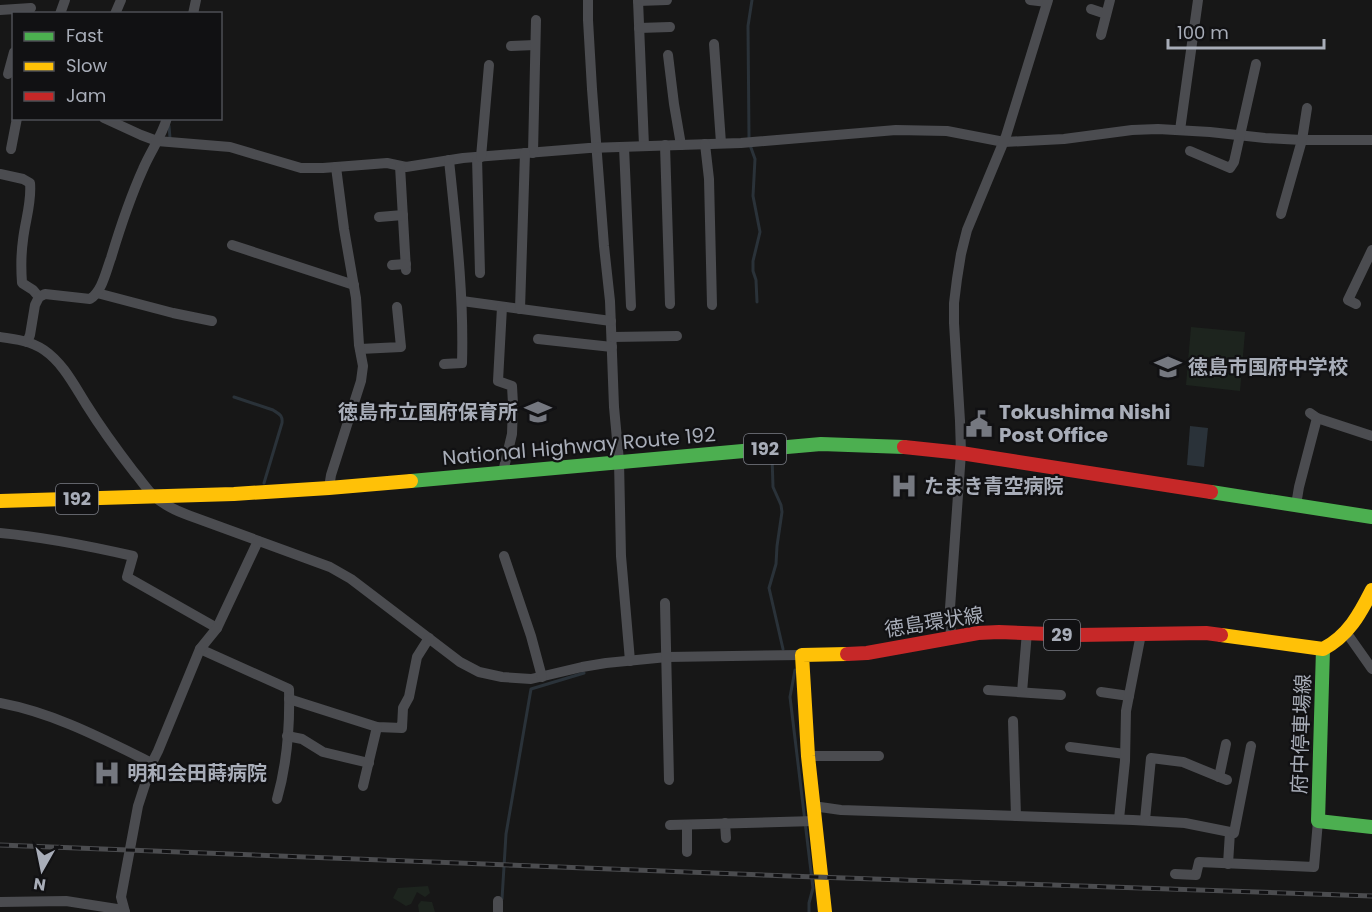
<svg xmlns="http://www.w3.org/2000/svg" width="1372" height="912" viewBox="0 0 1372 912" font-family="Poppins,'Noto Sans JP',sans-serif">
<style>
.green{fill:#1d241e}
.water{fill:#2a3239}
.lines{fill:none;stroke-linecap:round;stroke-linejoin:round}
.stream{stroke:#2a3239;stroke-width:3}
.street{stroke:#4b4c50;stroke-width:10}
.fast{stroke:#4caf50;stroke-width:14}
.slow{stroke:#ffc107;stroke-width:14}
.jam{stroke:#c62828;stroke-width:14}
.rail-casing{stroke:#4b4c4f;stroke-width:5}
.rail{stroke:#111113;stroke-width:3;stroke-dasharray:9;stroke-linecap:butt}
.labels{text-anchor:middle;stroke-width:4.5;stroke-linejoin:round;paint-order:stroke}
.shield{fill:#111113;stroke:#7b7e86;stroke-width:1.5}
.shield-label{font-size:18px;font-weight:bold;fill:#a8adb8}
.poi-label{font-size:20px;font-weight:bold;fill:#a8adb8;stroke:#111113;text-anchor:start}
.street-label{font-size:20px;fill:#a8adb8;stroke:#111113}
</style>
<rect width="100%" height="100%" fill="#171717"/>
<!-- green -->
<g class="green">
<path d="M1191 327 1245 332 1240 391 1186 385Z"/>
<path d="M428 886 430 893 425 897 417 892 411 904 406 906 393 898 398 888Z"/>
<path d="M421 901 432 902 435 912H419L418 905Z"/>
</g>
<!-- water -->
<path class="water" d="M1190 426 1208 428 1204 467 1187 465Z"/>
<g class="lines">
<!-- stream -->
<g class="stream">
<path d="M169 126 170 138"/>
<path d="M749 138 748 26 752 0"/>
<path d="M750 145 755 159 753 196 760 232 753 261V271L756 280 757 302"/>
<path d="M234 397 273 410C279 414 283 415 282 423L264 483"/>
<path d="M772 456 773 487 781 505 782 512 777 546 776 564 769 588 783 649"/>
<path d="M795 670 790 697 813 888 809 903V912"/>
<path d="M502 899 506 834 531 689 584 673"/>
</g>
<!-- street -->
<g class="street">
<path d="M588 0V20L592 89 604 246 610 301 614 407 619 461 621 556 630 661"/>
<path d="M638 0 644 146"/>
<path d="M1030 0 1047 2"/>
<path d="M638 1 667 0"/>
<path d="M1091 9 1106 14"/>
<path d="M0 10 31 8"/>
<path d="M60 14 65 0"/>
<path d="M115 14 121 0"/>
<path d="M193 14 196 0"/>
<path d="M639 28 670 27"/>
<path d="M1101 35 1110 0"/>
<path d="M714 44 721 143"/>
<path d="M511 46 535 45"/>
<path d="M668 55 674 104 681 145"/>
<path d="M8 74 14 52"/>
<path d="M104 118 141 135 157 141 230 147 301 168H323L387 163 406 167 463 158 589 148 741 143 896 130 947 131 1004 142 1064 139 1132 130 1158 129 1210 132 1265 138 1302 140H1372"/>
<path d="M1180 130 1198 0"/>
<path d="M705 144 709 179 712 305"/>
<path d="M665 145 670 304"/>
<path d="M624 147 631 306"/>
<path d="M11 149 17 118"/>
<path d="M1190 151 1230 168 1234 162 1256 64"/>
<path d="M533 153 536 20"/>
<path d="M477 157 480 273"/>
<path d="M481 157 489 65"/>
<path d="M400 166 406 270"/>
<path d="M0 174 23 179 30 183C32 202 25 221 23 240 21 254 21 269 22 283L33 290 39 297"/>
<path d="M1281 214 1302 140 1307 108"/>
<path d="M379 217 403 215"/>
<path d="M232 245 354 285"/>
<path d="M392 265 406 264"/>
<path d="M97 293 173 313 212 321"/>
<path d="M462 301 611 321"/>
<path d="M1356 304 1348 300 1372 250"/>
<path d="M502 307 498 381 512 386 513 404 512 434 503 472"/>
<path d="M520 309 525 153"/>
<path d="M0 337C15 339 31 341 44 350 63 363 74 385 86 404 101 428 117 450 134 472 141 480 147 490 155 497 166 507 182 513 196 518L330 567 351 579 460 662 479 672 502 677 531 679 582 667 606 663 667 657 802 655"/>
<path d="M612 337 677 336"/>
<path d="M538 339 612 347"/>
<path d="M27 342 30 335 35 305 39 297 45 294 90 299C102 292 106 271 111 258 120 228 130 198 143 169 150 152 162 136 167 118"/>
<path d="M360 349 401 347 397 307"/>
<path d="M444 364 462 363C464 295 456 228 449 160"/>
<path d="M1310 413 1317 418 1372 436"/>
<path d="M329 488 331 475 361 381 363 366 359 345 356 298 344 229 336 167"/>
<path d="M1296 505 1299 487 1317 418"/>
<path d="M0 533C45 537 89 546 133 556L127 577 217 628"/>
<path d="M504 556 531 636 542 677"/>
<path d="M665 603 669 780"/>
<path d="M1346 632 1372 669"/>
<path d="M951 638 950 608 961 453 960 421 954 323V303L957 279 961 254 967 230 1006 136 1048 0"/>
<path d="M200 649 289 689C290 726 287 764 277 799"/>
<path d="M988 690 1061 695"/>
<path d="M1022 692 1027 632"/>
<path d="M1101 692 1129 696"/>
<path d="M289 699 377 727 402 728 403 708 409 697 417 657 429 638"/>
<path d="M0 703C54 713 103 739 152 763"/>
<path d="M1013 721 1016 816"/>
<path d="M287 736 302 739 323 752 369 763"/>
<path d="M1070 747 1125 754"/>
<path d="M808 756H879"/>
<path d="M1219 777 1226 744"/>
<path d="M363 786 377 727"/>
<path d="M813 806 841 810 1133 820 1185 823 1230 832 1228 864"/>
<path d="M1119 819 1125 761 1126 711 1141 634"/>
<path d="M1145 820 1151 758 1183 762 1227 780"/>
<path d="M725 823 726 838"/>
<path d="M670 825 815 821"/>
<path d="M1234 833 1251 746"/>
<path d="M687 852V825"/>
<path d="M1175 874 1196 875 1199 862 1314 867 1318 821"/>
<path d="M0 902 66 901 117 909 125 912"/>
<path d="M125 912 121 897 138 806 152 763 158 751 200 649 217 628 258 541"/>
<path d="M498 912V901"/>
</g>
<!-- fast -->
<g class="fast">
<path d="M411 481 821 444 904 447"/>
<path d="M1211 492 1372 517"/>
<path d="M1323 649 1318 821 1372 827"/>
</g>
<!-- slow -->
<g class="slow">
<path d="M0 501 234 494 329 488 411 481"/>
<path d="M1221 635 1323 649C1348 636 1360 614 1372 590"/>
<path d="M825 912 808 756 802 655 847 654"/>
</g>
<!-- jam -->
<g class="jam">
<path d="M904 447 961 453 1211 492"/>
<path d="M847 654 867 653 978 633 999 632 1077 635 1206 633 1221 635"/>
</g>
<defs>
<path id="rail" d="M0 845 816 877 1372 896"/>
</defs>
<!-- rail casing -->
<use href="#rail" class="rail-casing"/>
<!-- rail -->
<use href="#rail" class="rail"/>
</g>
<!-- icons -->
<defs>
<symbol id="school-bare" viewBox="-9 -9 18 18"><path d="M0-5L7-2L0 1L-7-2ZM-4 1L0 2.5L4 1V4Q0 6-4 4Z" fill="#757880" stroke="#111113" stroke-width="2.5" paint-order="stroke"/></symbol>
<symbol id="civic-bare" viewBox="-9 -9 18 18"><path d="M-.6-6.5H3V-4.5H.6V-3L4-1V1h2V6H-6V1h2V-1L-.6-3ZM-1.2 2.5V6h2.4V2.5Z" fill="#757880" stroke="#111113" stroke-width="2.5" paint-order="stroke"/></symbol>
<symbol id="hospital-bare" viewBox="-9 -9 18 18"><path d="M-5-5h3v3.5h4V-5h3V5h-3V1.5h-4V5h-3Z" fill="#757880" stroke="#111113" stroke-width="2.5" paint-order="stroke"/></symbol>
</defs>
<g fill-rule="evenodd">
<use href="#school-bare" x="1149" y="348" width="38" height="38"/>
<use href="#school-bare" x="519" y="393" width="38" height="38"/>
<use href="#civic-bare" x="960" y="405" width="38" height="38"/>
<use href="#hospital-bare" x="885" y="467" width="38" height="38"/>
<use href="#hospital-bare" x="88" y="754" width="38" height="38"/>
</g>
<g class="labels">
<!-- shield labels -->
<g class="shield">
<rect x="744" y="434" width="42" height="30" rx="4.5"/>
<rect x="56" y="484" width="42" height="30" rx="4.5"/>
<rect x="1044" y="620" width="36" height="30" rx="4.5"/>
</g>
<g class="shield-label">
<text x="765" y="455">192</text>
<text x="77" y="505">192</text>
<text x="1062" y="641">29</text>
</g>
<!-- poi labels -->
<g class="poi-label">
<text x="1188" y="374">徳島市国府中学校</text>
<text x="518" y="419" text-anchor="end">徳島市立国府保育所</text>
<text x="999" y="419">Tokushima Nishi<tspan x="999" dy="23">Post Office</tspan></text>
<text x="924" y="493">たまき青空病院</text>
<text x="127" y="780">明和会田蒔病院</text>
</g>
<!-- street labels -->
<g class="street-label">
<text transform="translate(579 446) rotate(-5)" y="7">National Highway Route 192</text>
<text transform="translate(934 622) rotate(-9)" y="7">徳島環状線</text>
<text transform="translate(1301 734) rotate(-88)" y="7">府中停車場線</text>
</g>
</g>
<!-- legend -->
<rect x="12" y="12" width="210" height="108" fill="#111113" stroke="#4d4f55" stroke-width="1.5"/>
<rect x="24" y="32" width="30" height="9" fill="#4caf50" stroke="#4d4f55" stroke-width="1.5"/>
<text x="66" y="42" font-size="18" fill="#a8adb8">Fast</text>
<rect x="24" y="62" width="30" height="9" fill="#ffc107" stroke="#4d4f55" stroke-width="1.5"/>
<text x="66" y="72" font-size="18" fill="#a8adb8">Slow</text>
<rect x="24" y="92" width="30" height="9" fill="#c62828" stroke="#4d4f55" stroke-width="1.5"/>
<text x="66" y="102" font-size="18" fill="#a8adb8">Jam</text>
<!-- north arrow -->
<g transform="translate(42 870) rotate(189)" stroke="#111113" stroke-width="4.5" paint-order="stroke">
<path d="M0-4.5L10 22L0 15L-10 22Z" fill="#a8adb8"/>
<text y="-9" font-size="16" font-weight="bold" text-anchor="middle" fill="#a8adb8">N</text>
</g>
<!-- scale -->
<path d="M1168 39v9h156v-9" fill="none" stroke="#a8adb8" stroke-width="3"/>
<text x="1177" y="39" font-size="18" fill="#a8adb8" stroke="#111113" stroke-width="4.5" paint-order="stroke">100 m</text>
</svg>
